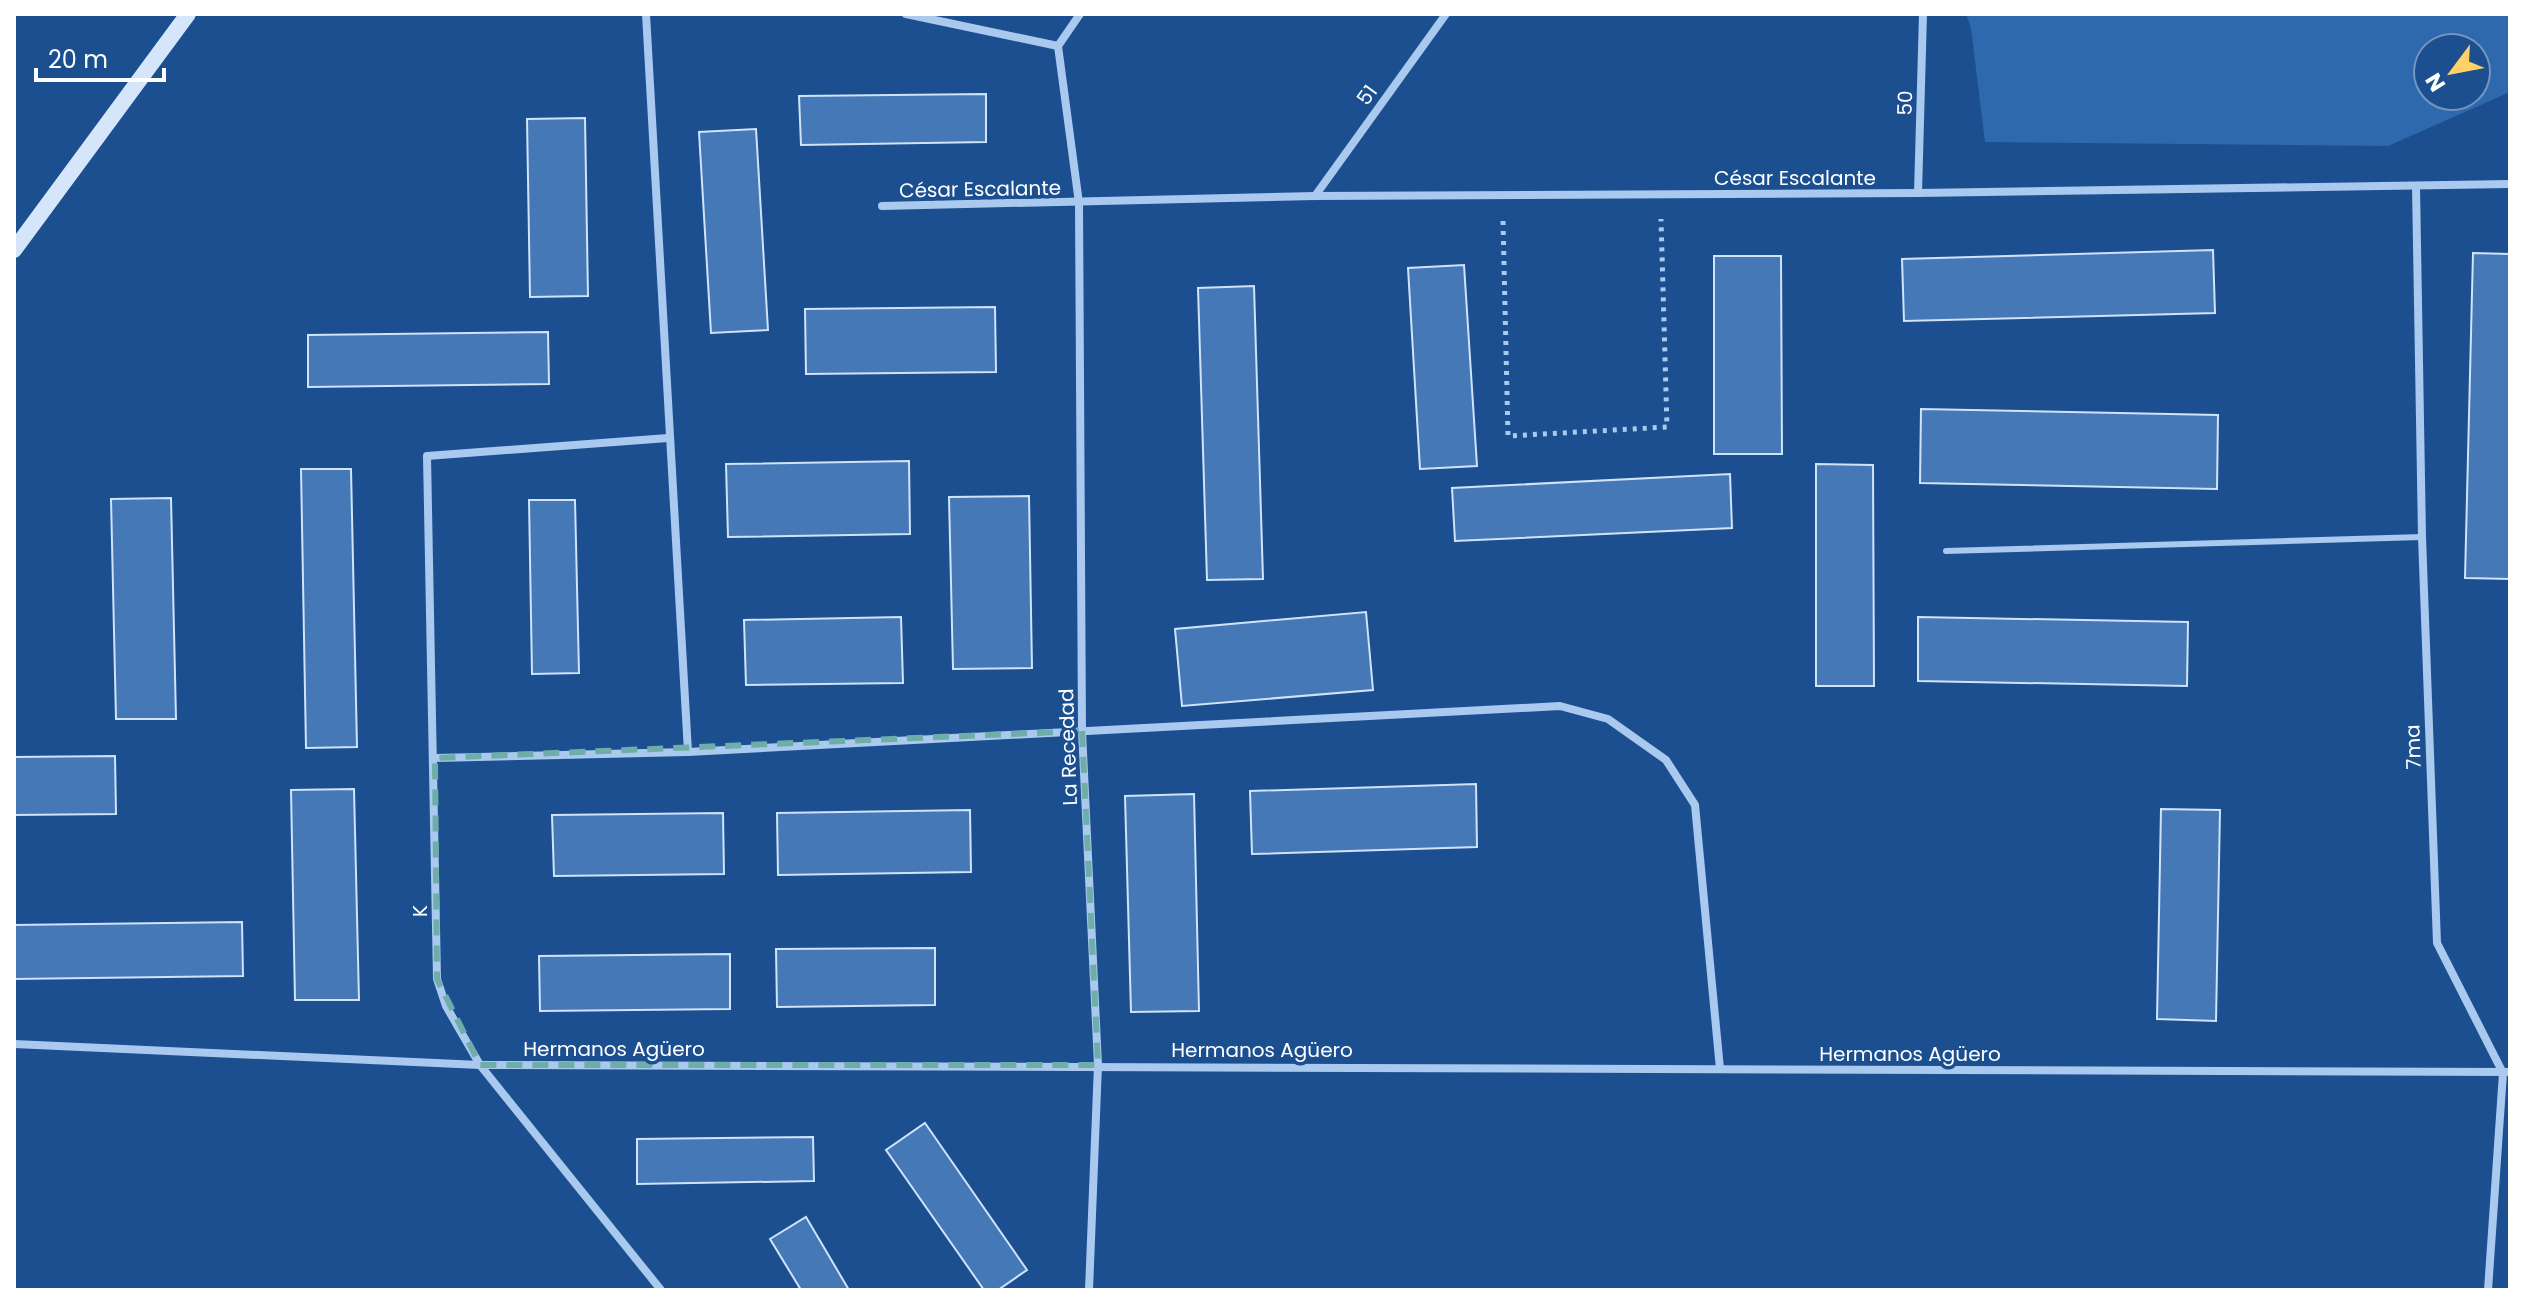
<svg xmlns="http://www.w3.org/2000/svg" width="2524" height="1304" viewBox="0 0 2524 1304" font-family="Poppins,sans-serif">
<style>
.green{fill:#2e69ad;fill-rule:evenodd}
.building{fill:#4478b7;stroke:#cfe3fa;stroke-width:2}
.lines{fill:none;stroke-linecap:round;stroke-linejoin:round}
.path{stroke:#a9c9ee;stroke-width:5;stroke-dasharray:4 6;stroke-linecap:butt}
.lane{stroke:#a9c9ee;stroke-width:6}
.street{stroke:#a9c9ee;stroke-width:8}
.secondary{stroke:#d6e6fa;stroke-width:16}
.marked{fill:none;stroke:#6fada8;stroke-width:6;stroke-dasharray:16 10;stroke-linejoin:round}
.labels{text-anchor:middle;stroke-width:7;stroke-linejoin:round;paint-order:stroke}
.street-label{font-size:20px;fill:#fff;stroke:#1b4f8f}
</style>
<rect width="100%" height="100%" fill="#1b4f8f"/>
<!-- green -->
<path class="green" d="M1966 14H2510V92L2388 146 1985 142 1971 28ZM2428 48H2476V96H2428Z"/>
<!-- building -->
<g class="building">
<path d="M986 94V142L801 145 799 96Z"/>
<path d="M585 118 588 296 530 297 527 119Z"/>
<path d="M756 129 768 330 711 333 699 132Z"/>
<path d="M2213 250 2215 313 1904 321 1902 259Z"/>
<path d="M2473 253 2510 254V579L2465 578Z"/>
<path d="M1714 256H1781L1782 454H1714Z"/>
<path d="M1464 265 1477 466 1420 469 1408 268Z"/>
<path d="M1254 286 1263 579 1207 580 1198 288Z"/>
<path d="M995 307 996 372 806 374 805 309Z"/>
<path d="M548 332 549 384 308 387V335Z"/>
<path d="M1921 409 2218 415 2217 489 1920 483Z"/>
<path d="M909 461 910 534 728 537 726 464Z"/>
<path d="M1816 464 1873 465 1874 686H1816Z"/>
<path d="M301 469H351L357 747 306 748Z"/>
<path d="M1730 474 1732 528 1455 541 1452 488Z"/>
<path d="M1029 496 1032 668 953 669 949 497Z"/>
<path d="M171 498 176 719H116L111 499Z"/>
<path d="M529 500H575L579 673 532 674Z"/>
<path d="M1366 612 1373 690 1182 706 1175 629Z"/>
<path d="M901 617 903 683 746 685 744 620Z"/>
<path d="M1918 617 2188 622 2187 686 1918 681Z"/>
<path d="M115 756 116 814 14 815V757Z"/>
<path d="M1476 784 1477 847 1252 854 1250 791Z"/>
<path d="M354 789 359 1000H295L291 790Z"/>
<path d="M1194 794 1199 1011 1131 1012 1125 796Z"/>
<path d="M2161 809 2220 810 2216 1021 2157 1019Z"/>
<path d="M970 810 971 872 778 875 777 813Z"/>
<path d="M723 813 724 874 554 876 552 815Z"/>
<path d="M242 922 243 976 14 979V925Z"/>
<path d="M935 948V1005L777 1007 776 949Z"/>
<path d="M730 954V1009L540 1011 539 956Z"/>
<path d="M925 1123 1027 1270 998 1290H984L886 1150Z"/>
<path d="M813 1137 814 1181 637 1184V1139Z"/>
<path d="M806 1217 849 1290H801L770 1239Z"/>
</g>
<g class="lines">
<!-- path -->
<path class="path" d="M1503 221 1508 436 1667 427 1661 219"/>
<!-- lane -->
<path class="lane" d="M1946 551 2422 537"/>
<!-- street -->
<g class="street">
<path d="M646 14 688 752"/>
<path d="M906 14 1058 46 1079 203 1082 731 1098 1065 1089 1290"/>
<path d="M1058 46 1080 14"/>
<path d="M2416 186 2422 537 2437 943 2503 1073 2488 1290"/>
<path d="M1918 193 1923 14"/>
<path d="M1315 196 1446 14"/>
<path d="M882 206 1315 196 1918 193 2510 184"/>
<path d="M435 758 688 752 1560 706 1608 719 1666 760 1695 805 1720 1069"/>
<path d="M14 1044 480 1065 2510 1072"/>
<path d="M661 1290 480 1065 446 1006 437 979 427 456 668 438"/>
</g>
<!-- secondary -->
<path class="secondary" d="M14 250 188 14"/>
</g>
<!-- marked area -->
<path class="marked" d="M1082 731 1098 1065H480L437 979 435 758Z"/>
<g class="labels">
<!-- street labels -->
<g class="street-label">
<text transform="translate(1367 95) rotate(-54)" y="7">51</text>
<text transform="translate(1905 103) rotate(-88)" y="7">50</text>
<text x="1795" y="185">César Escalante</text>
<text transform="translate(980 189) rotate(-1)" y="7">César Escalante</text>
<text transform="translate(1068 747) rotate(-92)" y="7">La Recedad</text>
<text transform="translate(2413 747) rotate(-92)" y="7">7ma</text>
<text transform="translate(420 911) rotate(-90)" y="7">K</text>
<text x="614" y="1056">Hermanos Agüero</text>
<text x="1262" y="1057">Hermanos Agüero</text>
<text x="1910" y="1061">Hermanos Agüero</text>
</g>
</g>
<!-- border -->
<rect width="2524" height="1304" fill="none" stroke="#ffffff" stroke-width="32"/>
<!-- north arrow -->
<g transform="translate(2452 72) rotate(238)"><circle r="38" fill="#1b4f8f" stroke="#7695bc" stroke-width="2"/>
<path d="M0-6L14 30L0 20L-14 30Z" fill="#ffd166"/>
<text y="-12" font-size="22" font-weight="bold" text-anchor="middle" fill="#ffffff">N</text>
</g>
<!-- scale -->
<path d="M36 68v12h128v-12" fill="none" stroke="#ffffff" stroke-width="4"/>
<text x="48" y="68" font-size="24" fill="#ffffff" stroke="#1b4f8f" stroke-width="6" paint-order="stroke">20 m</text>
</svg>
